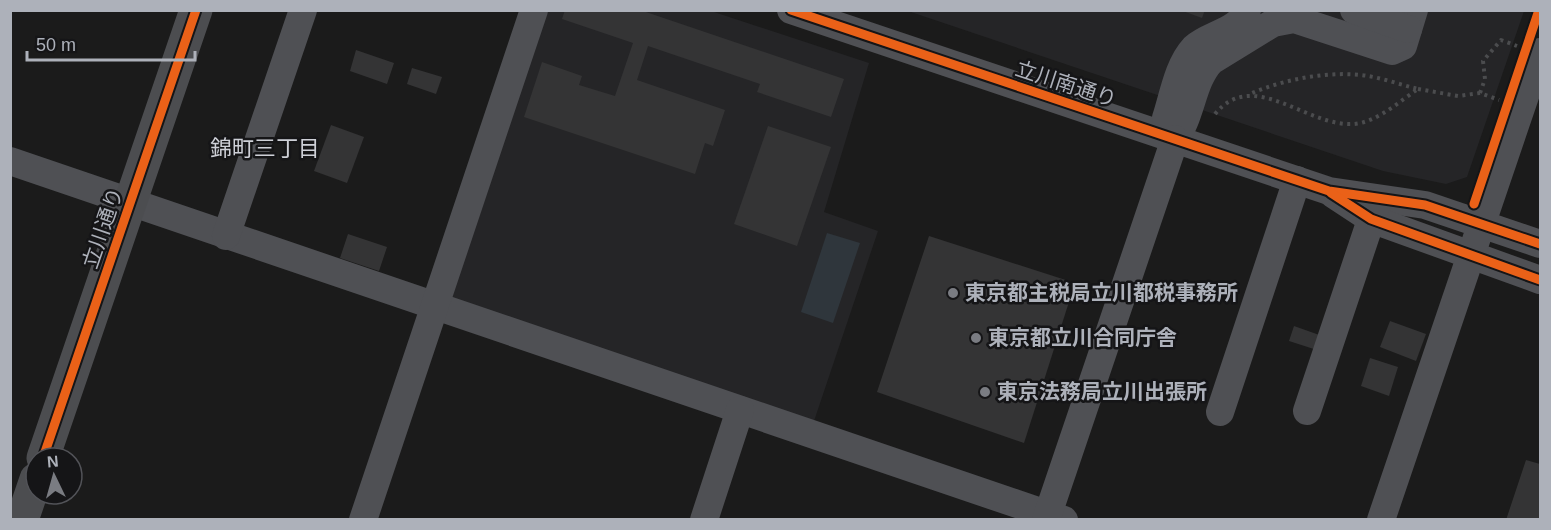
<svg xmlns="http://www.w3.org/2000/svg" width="1551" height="530" viewBox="0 0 1551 530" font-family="Helvetica,'Noto Sans JP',sans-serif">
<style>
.built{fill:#252527}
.water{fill:#2f363c}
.building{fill:#343435}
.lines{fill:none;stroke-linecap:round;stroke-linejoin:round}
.path{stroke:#4b4c4e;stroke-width:4;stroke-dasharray:3 4.5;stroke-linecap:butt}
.minor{stroke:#4f5054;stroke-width:28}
.major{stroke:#4c4d50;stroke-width:33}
.cycleway-casing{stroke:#151517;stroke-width:13}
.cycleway{stroke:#ea6118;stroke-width:9}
.poi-dot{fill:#7a7c82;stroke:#151517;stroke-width:2}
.labels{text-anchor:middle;stroke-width:5;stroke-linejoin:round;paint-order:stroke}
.street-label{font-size:21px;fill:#adb1ba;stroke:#151517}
.poi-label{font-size:21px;font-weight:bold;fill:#adb1ba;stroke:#151517;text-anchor:start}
.neighbourhood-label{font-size:22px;fill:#ced0d7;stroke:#151517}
</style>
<rect width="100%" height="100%" fill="#1b1b1b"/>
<!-- built -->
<g class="built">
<path d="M545 11H711L869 63 824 212 878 231 814 421 434 306Z"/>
<path d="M908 11H1524L1467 177 1446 184 1383 171Z"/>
</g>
<!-- water -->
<path class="water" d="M827 233 860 243 833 323 801 312Z"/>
<!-- building -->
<g class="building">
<path d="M565 10H640L844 79 831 117 757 92 760 84 648 46 637 80 725 110 713 146 705 143 695 174 524 117 542 62 582 76 579 85 615 96 633 43 562 19Z"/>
<path d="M1180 10H1205L1202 18Z"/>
<path d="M356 50 394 63 387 84 350 71Z"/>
<path d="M412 68 442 77 436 94 407 84Z"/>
<path d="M331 125 364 137 347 183 314 171Z"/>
<path d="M768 126 831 147 797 246 734 224Z"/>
<path d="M348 234 387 247 379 271 340 258Z"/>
<path d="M929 236 1075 283 1024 443 877 392Z"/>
<path d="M1390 321 1426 334 1416 361 1380 347Z"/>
<path d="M1294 326 1325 337 1320 351 1289 341Z"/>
<path d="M1370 358 1398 367 1389 396 1361 386Z"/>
<path d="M1526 460 1540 464V520H1506Z"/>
</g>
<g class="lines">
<!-- path -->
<g class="path">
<path d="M1418 89 1458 96 1480 93 1499 100"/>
<path d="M1480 93 1485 79 1483 61 1501 40 1517 46"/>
<path d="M1215 114C1253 67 1307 127 1353 124 1376 123 1400 101 1418 89 1402 85 1385 79 1368 76 1332 70 1285 79 1252 93"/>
</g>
<!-- minor -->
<g class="minor">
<path d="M791 10 1329 191 1425 205 1540 244"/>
<path d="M1247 10C1239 32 1209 34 1194 48 1178 65 1173 97 1166 118L1175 139C1192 115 1192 81 1211 61L1273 23 1294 19 1392 51 1403 46 1414 10"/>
<path d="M1354 10 1408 29"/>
<path d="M10 161 1064 520"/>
<path d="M1333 194 1371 219 1540 280"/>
<path d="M226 236 303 10"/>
<path d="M1307 411 1377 202"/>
<path d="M1220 412 1297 180"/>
<path d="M363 520 534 10"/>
<path d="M704 520 740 410"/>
<path d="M1046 520 1175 139"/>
<path d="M1381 520 1540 52"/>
</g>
<!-- major -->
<g class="major">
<path d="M43 458 196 10"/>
<path d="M22 520 36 479"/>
</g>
<defs>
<g id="cycleway">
<path d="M791 10 1329 191 1425 205 1540 244"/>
<path d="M1331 193 1371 219 1540 280"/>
<path d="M1474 204 1539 10"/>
<path d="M43 458 196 10"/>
</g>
</defs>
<!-- cycleway casing -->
<use href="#cycleway" class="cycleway-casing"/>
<!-- cycleway -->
<use href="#cycleway" class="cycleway"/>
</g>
<!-- markers -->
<g class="poi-dot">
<circle cx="953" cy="293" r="6"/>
<circle cx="976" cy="338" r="6"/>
<circle cx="985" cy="392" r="6"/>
</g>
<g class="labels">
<!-- street labels -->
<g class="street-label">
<text transform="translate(1066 84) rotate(18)" y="7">立川南通り</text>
<text transform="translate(103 228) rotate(-71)" y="7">立川通り</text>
</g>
<!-- poi labels -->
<g class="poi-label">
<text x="965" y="300">東京都主税局立川都税事務所</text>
<text x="988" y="345">東京都立川合同庁舎</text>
<text x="997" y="399">東京法務局立川出張所</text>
</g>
<!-- neighbourhood labels -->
<g class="neighbourhood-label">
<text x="265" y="156">錦町三丁目</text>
</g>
</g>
<!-- border -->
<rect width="1551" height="530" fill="none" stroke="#adb1ba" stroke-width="24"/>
<!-- north arrow -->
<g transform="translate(54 476) rotate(355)"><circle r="28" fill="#151517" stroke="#525358" stroke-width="1.5"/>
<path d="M0-4.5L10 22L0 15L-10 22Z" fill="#7a7c82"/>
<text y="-9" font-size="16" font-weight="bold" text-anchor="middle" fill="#adb1ba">N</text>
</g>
<!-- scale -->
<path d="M27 51v9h168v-9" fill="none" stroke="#adb1ba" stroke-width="3"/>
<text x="36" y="51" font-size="18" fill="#adb1ba" stroke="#151517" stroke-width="4.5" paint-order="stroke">50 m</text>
</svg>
